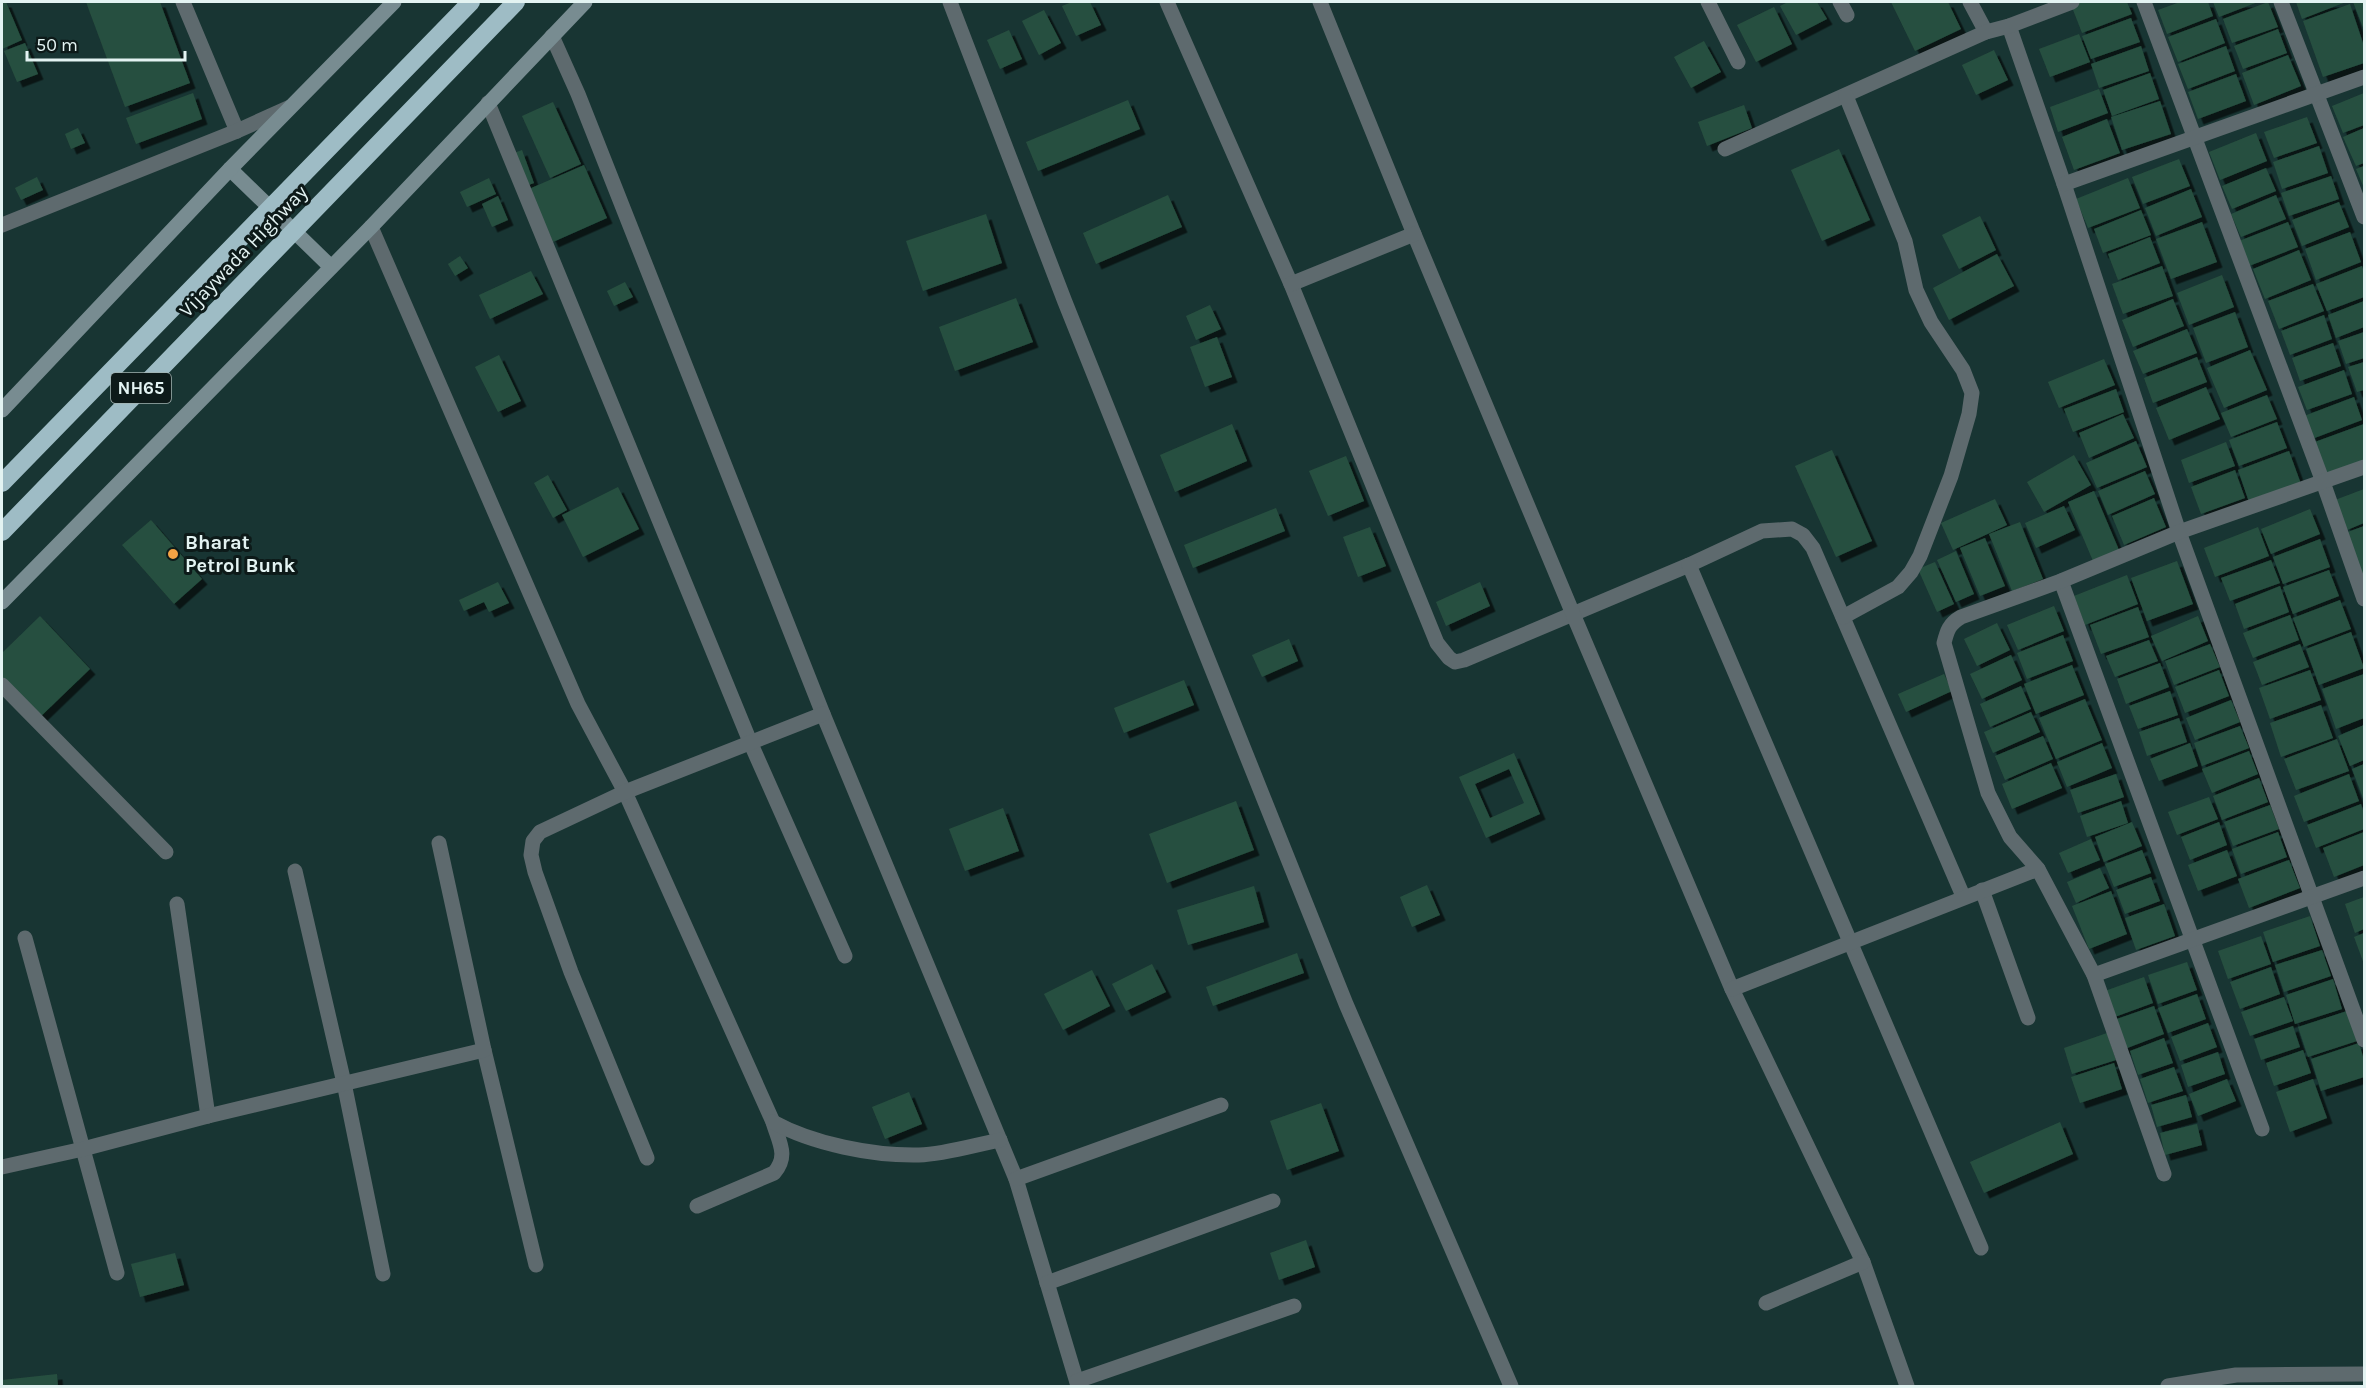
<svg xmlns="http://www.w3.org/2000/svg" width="2366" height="1388" viewBox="0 0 2366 1388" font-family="Karla,sans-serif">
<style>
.building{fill:#274f3f;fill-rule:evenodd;filter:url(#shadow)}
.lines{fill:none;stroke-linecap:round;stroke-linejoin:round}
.street{stroke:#5e6a6e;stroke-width:15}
.secondary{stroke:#788c91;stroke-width:15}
.highway{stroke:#9ebcc5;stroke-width:18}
.poi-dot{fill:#f4a345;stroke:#0d1a19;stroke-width:2}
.labels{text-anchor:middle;stroke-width:6;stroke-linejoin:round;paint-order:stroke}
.shield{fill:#0d1a19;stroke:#a3b2b1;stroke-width:1.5}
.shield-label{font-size:18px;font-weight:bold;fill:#e3f3f2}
.street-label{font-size:20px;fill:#e3f3f2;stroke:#0d1a19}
.poi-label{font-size:20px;font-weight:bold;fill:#e3f3f2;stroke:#0d1a19;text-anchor:start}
</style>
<defs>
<filter id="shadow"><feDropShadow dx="5.5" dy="5.5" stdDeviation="0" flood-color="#0009"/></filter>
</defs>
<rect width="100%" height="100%" fill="#183533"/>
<!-- building -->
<g class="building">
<path d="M2 2H6L22 40 2 49Z"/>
<path d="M86 2H160L190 83 125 107Z"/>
<path d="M1072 2H1090L1101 25 1076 36 1062 6Z"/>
<path d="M1788 2H1817L1827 19 1796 35 1780 6Z"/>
<path d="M1891 2H1948L1961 29 1915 51Z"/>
<path d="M2070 2H2127L2132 14 2082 33Z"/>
<path d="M2180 2H2208L2213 16 2167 34 2158 10Z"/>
<path d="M2213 2H2258L2219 17Z"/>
<path d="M2268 2 2278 27 2232 43 2223 19Z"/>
<path d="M2296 2H2346L2302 19Z"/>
<path d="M2353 2H2364V30Z"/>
<path d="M2350 4 2364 46V63L2323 77 2303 21Z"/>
<path d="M1774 7 1792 44 1756 62 1737 25Z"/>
<path d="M1044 10 1061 43 1039 55 1022 21Z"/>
<path d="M2131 18 2140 42 2091 59 2082 36Z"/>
<path d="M2216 19 2225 43 2178 62 2168 37Z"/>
<path d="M2278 29 2287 53 2243 69 2234 46Z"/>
<path d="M1009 30 1022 59 1000 69 987 40Z"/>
<path d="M2079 34 2090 62 2050 77 2039 49Z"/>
<path d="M1704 41 1721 72 1691 88 1674 57Z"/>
<path d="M25 43 38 74 17 82 4 51Z"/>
<path d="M2141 46 2149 71 2099 88 2091 64Z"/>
<path d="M2226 46 2235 71 2188 89 2178 64Z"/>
<path d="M1994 50 2008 80 1976 95 1962 65Z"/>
<path d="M2288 55 2301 86 2254 105 2242 73Z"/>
<path d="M2150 73 2159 99 2112 116 2103 90Z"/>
<path d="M2236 74 2246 101 2198 119 2188 92Z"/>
<path d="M2099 89 2108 113 2058 132 2050 107Z"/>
<path d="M193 93 202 119 136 144 126 118Z"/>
<path d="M2364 93V125L2343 133 2332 106Z"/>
<path d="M1128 100 1140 129 1038 171 1026 142Z"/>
<path d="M2160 101 2171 134 2122 150 2111 117Z"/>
<path d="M553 102 581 164 550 178 522 116Z"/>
<path d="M1744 105 1752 128 1707 146 1698 122Z"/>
<path d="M2307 117 2317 143 2274 158 2264 132Z"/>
<path d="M2107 119 2120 153 2074 170 2062 137Z"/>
<path d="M78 128 85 143 71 149 65 134Z"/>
<path d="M2364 128V163L2356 166 2343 137Z"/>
<path d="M2256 133 2267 161 2220 180 2209 152Z"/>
<path d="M2319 146 2328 173 2282 189 2273 162Z"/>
<path d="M1839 149 1870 220 1822 241 1791 170Z"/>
<path d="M522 150 534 183 526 186 514 153Z"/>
<path d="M2179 159 2190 186 2143 204 2132 177Z"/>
<path d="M584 165 607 218 553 242 529 189Z"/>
<path d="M2364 166V188L2356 169Z"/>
<path d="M2266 168 2276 191 2232 209 2222 186Z"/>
<path d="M2331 176 2339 199 2289 216 2281 193Z"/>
<path d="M37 177 43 190 21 200 15 188Z"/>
<path d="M489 178 496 194 467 207 460 192Z"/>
<path d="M2128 178 2140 208 2088 228 2076 199Z"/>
<path d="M2191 189 2202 217 2156 236 2145 208Z"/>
<path d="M1168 195 1182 227 1096 264 1083 233Z"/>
<path d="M2276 195 2286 219 2241 237 2231 214Z"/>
<path d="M498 196 508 220 492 227 482 204Z"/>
<path d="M2339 202 2349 227 2302 246 2292 220Z"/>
<path d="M2141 210 2151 235 2103 253 2094 229Z"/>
<path d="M986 214 1002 263 923 291 906 241Z"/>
<path d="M1980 216 1996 250 1959 269 1942 235Z"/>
<path d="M2202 222 2217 262 2171 279 2156 239Z"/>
<path d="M2288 222 2298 247 2249 266 2239 241Z"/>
<path d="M2350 232 2361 262 2316 280 2305 249Z"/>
<path d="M2150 237 2160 263 2118 280 2108 254Z"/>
<path d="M2299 250 2311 280 2265 299 2253 269Z"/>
<path d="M1997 254 2014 286 1949 320 1933 288Z"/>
<path d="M460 256 468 268 455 276 448 264Z"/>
<path d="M2162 266 2173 296 2123 314 2112 284Z"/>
<path d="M2362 266 2364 272V297L2327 311 2316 284Z"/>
<path d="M531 271 543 294 490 319 479 295Z"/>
<path d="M2222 275 2234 307 2189 325 2177 293Z"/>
<path d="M625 282 633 297 614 306 607 291Z"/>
<path d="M2313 284 2324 311 2279 329 2268 301Z"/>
<path d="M1016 298 1033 342 955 371 939 327Z"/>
<path d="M2173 299 2184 326 2133 347 2122 320Z"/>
<path d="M2364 301V327L2336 338 2328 315Z"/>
<path d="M1210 305 1221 329 1196 340 1186 316Z"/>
<path d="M2235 312 2248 347 2206 363 2193 328Z"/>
<path d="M2324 315 2332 339 2290 355 2281 331Z"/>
<path d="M2187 329 2197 353 2143 374 2133 351Z"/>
<path d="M2364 332V358L2346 364 2338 341Z"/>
<path d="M1217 337 1232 377 1205 387 1190 347Z"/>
<path d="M2333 343 2341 366 2300 381 2292 358Z"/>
<path d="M2250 350 2267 390 2224 408 2207 368Z"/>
<path d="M499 355 521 401 498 412 475 367Z"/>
<path d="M2197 357 2207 382 2153 403 2144 378Z"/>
<path d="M2104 359 2115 385 2059 408 2048 382Z"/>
<path d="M2364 362V390L2357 392 2348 367Z"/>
<path d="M2344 370 2352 394 2307 410 2298 387Z"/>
<path d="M2206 387 2220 419 2169 440 2156 408Z"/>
<path d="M2116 389 2124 412 2073 432 2064 409Z"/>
<path d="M2267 395 2277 419 2231 437 2221 413Z"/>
<path d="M2354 397 2362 420 2312 439 2304 416Z"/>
<path d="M2123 414 2134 438 2089 458 2079 433Z"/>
<path d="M2277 422 2287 448 2239 466 2229 440Z"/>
<path d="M1232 424 1247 461 1175 492 1160 455Z"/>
<path d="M2364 424V461L2325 475 2312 443Z"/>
<path d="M2136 441 2147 467 2097 488 2086 463Z"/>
<path d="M2226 442 2235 466 2189 483 2181 460Z"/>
<path d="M1832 450 1872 541 1836 557 1795 466Z"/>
<path d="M2289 451 2301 484 2249 502 2238 470Z"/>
<path d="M2074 455 2091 485 2044 512 2027 482Z"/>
<path d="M1346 456 1364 501 1328 516 1309 471Z"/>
<path d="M2235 470 2245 498 2201 514 2191 487Z"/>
<path d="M2145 471 2155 494 2108 515 2098 491Z"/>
<path d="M548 475 567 510 553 518 534 483Z"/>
<path d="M618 487 639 529 583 557 562 515Z"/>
<path d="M2364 489V523L2347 530 2335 500Z"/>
<path d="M2094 491 2119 550 2093 561 2068 502Z"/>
<path d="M2154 498 2166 527 2124 545 2112 516Z"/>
<path d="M1995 499 2007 525 1953 550 1941 523Z"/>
<path d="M2064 506 2075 530 2036 548 2025 523Z"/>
<path d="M1276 508 1285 531 1193 568 1184 545Z"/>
<path d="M2310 509 2320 534 2271 554 2261 529Z"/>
<path d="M151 520 202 579 174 604 122 545Z"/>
<path d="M2020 522 2043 579 2012 591 1989 534Z"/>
<path d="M2364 526V588L2345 533Z"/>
<path d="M1370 527 1386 566 1358 577 1343 537Z"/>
<path d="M2258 527 2269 556 2215 577 2204 548Z"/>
<path d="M1985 538 2005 586 1980 596 1960 548Z"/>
<path d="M2320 539 2330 567 2283 584 2273 557Z"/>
<path d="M1956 551 1974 594 1956 602 1937 560Z"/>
<path d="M2271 560 2280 583 2230 601 2221 578Z"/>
<path d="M2177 561 2193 604 2147 621 2131 578Z"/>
<path d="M1935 562 1954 604 1937 612 1918 569Z"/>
<path d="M2329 570 2339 596 2293 614 2283 587Z"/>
<path d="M2127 575 2138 604 2085 625 2074 596Z"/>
<path d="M498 582 509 603 489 612 484 602 464 611 459 600Z"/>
<path d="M1480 582 1490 606 1446 626 1436 602Z"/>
<path d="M2280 586 2289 612 2244 629 2235 604Z"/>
<path d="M2340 600 2351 629 2304 647 2293 618Z"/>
<path d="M2054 606 2064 631 2018 650 2007 625Z"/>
<path d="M2138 607 2149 637 2101 654 2090 625Z"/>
<path d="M2290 615 2299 640 2253 658 2243 633Z"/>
<path d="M40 616 90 669 37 720 2 683V653Z"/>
<path d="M2198 616 2208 641 2162 661 2151 636Z"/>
<path d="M1997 623 2010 650 1977 666 1964 639Z"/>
<path d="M2351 632 2364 668 2319 685 2306 649Z"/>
<path d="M2063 635 2073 661 2027 679 2017 653Z"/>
<path d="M1289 639 1298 661 1262 677 1252 655Z"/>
<path d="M2149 640 2158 661 2115 677 2106 656Z"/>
<path d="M2210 644 2220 667 2174 685 2165 661Z"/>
<path d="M2300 644 2309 667 2262 685 2253 662Z"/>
<path d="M2011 655 2022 680 1982 699 1970 674Z"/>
<path d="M2160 663 2169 687 2126 704 2117 679Z"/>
<path d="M2072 665 2084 695 2036 714 2024 684Z"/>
<path d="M2219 670 2229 696 2185 713 2175 687Z"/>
<path d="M2310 670 2321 700 2270 719 2259 688Z"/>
<path d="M1944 674 1952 691 1906 712 1898 694Z"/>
<path d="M2364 674V718L2336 729 2322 689Z"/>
<path d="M1184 680 1194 705 1124 733 1114 708Z"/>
<path d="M2021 686 2031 709 1990 727 1980 704Z"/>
<path d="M2170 691 2178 715 2138 729 2129 706Z"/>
<path d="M2085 699 2102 740 2056 759 2039 718Z"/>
<path d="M2231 700 2240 722 2195 740 2186 718Z"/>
<path d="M2321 705 2333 738 2281 757 2270 723Z"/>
<path d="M2031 712 2040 732 1993 753 1984 732Z"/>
<path d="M2179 718 2187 742 2147 756 2139 732Z"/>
<path d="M2364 725V760L2350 766 2338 736Z"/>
<path d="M2240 726 2249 748 2202 766 2194 743Z"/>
<path d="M2043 736 2053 759 2005 780 1995 756Z"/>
<path d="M2337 739 2349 771 2296 790 2284 759Z"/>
<path d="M2102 743 2112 768 2067 787 2057 762Z"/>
<path d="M2190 743 2198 766 2159 781 2150 759Z"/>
<path d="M2249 751 2258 774 2212 793 2202 769Z"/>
<path d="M1514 753 1540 814 1486 838 1459 777ZM1509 769 1524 803 1490 818 1475 784Z"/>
<path d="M2051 763 2062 788 2012 809 2002 784Z"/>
<path d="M2364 764V801L2352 769Z"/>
<path d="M2116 774 2124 797 2078 813 2070 790Z"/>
<path d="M2349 774 2359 801 2304 822 2294 796Z"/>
<path d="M2259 778 2268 802 2222 820 2213 796Z"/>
<path d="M2209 797 2218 819 2177 835 2168 812Z"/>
<path d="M1236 801 1254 850 1167 883 1149 834Z"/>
<path d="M2121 801 2128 823 2087 837 2080 816Z"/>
<path d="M2361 804 2364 814V829L2316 848 2307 825Z"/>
<path d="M2270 805 2279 829 2233 846 2224 822Z"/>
<path d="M1003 808 1019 851 965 871 949 829Z"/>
<path d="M2132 822 2142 846 2104 862 2095 837Z"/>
<path d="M2219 822 2227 845 2190 860 2181 837Z"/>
<path d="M2278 832 2287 857 2241 874 2232 849Z"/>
<path d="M2364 832V865L2334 877 2323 848Z"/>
<path d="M2091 839 2100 860 2068 873 2059 853Z"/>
<path d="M2142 850 2151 873 2114 887 2105 864Z"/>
<path d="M2227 850 2237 876 2198 891 2188 865Z"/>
<path d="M2289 860 2300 888 2249 908 2238 879Z"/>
<path d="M2100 868 2109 888 2076 903 2067 882Z"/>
<path d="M2151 877 2160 901 2125 914 2116 890Z"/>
<path d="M1427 885 1440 915 1412 927 1400 897Z"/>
<path d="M1254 886 1264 922 1188 945 1177 910Z"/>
<path d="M2111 891 2127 934 2089 949 2072 906Z"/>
<path d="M2364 897V929L2355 933 2345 904Z"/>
<path d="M2164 904 2175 936 2136 950 2125 918Z"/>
<path d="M2310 916 2320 946 2273 962 2263 932Z"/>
<path d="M2364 933V964L2354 937Z"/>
<path d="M2261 936 2271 964 2228 979 2218 951Z"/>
<path d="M2322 950 2331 976 2284 992 2275 965Z"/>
<path d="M1297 953 1304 973 1213 1006 1206 987Z"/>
<path d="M2187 962 2197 990 2158 1004 2148 975Z"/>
<path d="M1152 964 1166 992 1126 1011 1112 984Z"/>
<path d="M2271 967 2280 994 2240 1009 2230 982Z"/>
<path d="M1092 970 1110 1006 1063 1030 1044 994Z"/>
<path d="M2144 977 2153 1003 2112 1018 2102 992Z"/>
<path d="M2333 979 2342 1009 2295 1024 2286 995Z"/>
<path d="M2197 994 2206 1019 2168 1033 2158 1008Z"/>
<path d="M2284 997 2293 1021 2250 1036 2241 1012Z"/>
<path d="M2154 1006 2164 1034 2122 1050 2111 1021Z"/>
<path d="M2347 1011 2357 1041 2308 1057 2298 1027Z"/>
<path d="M2208 1023 2217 1047 2180 1061 2171 1037Z"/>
<path d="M2293 1026 2300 1047 2261 1060 2254 1039Z"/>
<path d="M2107 1033 2116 1060 2072 1074 2064 1048Z"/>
<path d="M2164 1038 2173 1063 2138 1075 2130 1051Z"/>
<path d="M2359 1043 2364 1060V1077L2321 1091 2311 1059Z"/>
<path d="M2303 1050 2311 1073 2274 1086 2266 1063Z"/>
<path d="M2218 1052 2225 1074 2188 1087 2181 1065Z"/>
<path d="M2114 1063 2122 1089 2080 1103 2071 1077Z"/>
<path d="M2174 1067 2183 1091 2148 1103 2140 1079Z"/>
<path d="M2227 1079 2236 1101 2198 1116 2189 1094Z"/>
<path d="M2313 1079 2327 1118 2290 1132 2276 1092Z"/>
<path d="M909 1092 922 1124 885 1139 872 1107Z"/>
<path d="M2186 1095 2192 1117 2157 1127 2151 1105Z"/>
<path d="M1321 1103 1339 1151 1287 1170 1270 1121Z"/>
<path d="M2060 1122 2073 1154 1984 1193 1970 1162Z"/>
<path d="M2197 1124 2202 1145 2165 1155 2160 1133Z"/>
<path d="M1306 1240 1315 1267 1279 1280 1270 1253Z"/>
<path d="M175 1253 184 1285 140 1297 131 1264Z"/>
<path d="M57 1374 58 1386H2V1380Z"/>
</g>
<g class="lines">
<!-- street -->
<g class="street">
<path d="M183 2 237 131"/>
<path d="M950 2 1065 302 1346 1004 1511 1386"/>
<path d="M1167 2 1291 284 1437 643 1449 658 1455 662 1464 660 1689 565 1762 531 1792 529 1803 535 1813 548 1963 896"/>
<path d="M1320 2 1414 234 1573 614 1732 989 1863 1262 1907 1386"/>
<path d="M1708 2 1738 62"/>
<path d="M1840 2 1847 15"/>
<path d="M1970 2 1986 32"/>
<path d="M2144 2 2323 482 2364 599"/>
<path d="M2281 2 2364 217"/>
<path d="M2009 26 2064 184 2179 532 2364 1040"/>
<path d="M552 36 578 94 823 714 1016 1179 1078 1386"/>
<path d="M488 103 751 744 845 956"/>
<path d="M1725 149 1986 32 2009 26 2072 2"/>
<path d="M2064 184 2364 77"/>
<path d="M2 225 237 131 290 107"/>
<path d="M371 227 578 704 625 792 773 1122C779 1142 789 1156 774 1173L697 1206"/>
<path d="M1291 284 1414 234"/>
<path d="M1689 565 1981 1248"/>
<path d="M2061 581 2262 1129"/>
<path d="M1843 617 1898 587 1911 572 1920 556 1951 476 1969 414 1972 393 1963 370 1931 322 1916 290 1905 241 1846 96"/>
<path d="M2 685 166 852"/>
<path d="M295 871 344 1083 383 1274"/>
<path d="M1982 890 2028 1018"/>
<path d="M177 904 208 1116"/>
<path d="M25 938 117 1273"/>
<path d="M2094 975 2364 878"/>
<path d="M1732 989 2038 869"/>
<path d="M484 1050 536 1265"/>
<path d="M773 1122C813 1144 873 1156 919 1155 946 1154 974 1145 1000 1140"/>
<path d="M647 1158 571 972 535 872 531 855 533 841 540 832 625 792 823 714"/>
<path d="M2 1167 83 1149 208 1116 484 1050 439 843"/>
<path d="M2164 1174 2094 975 2038 869 2010 837 1988 793 1944 643C1947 631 1949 624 1961 617L2061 581 2179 532 2364 467"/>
<path d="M1016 1179 1221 1105"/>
<path d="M1047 1283 1273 1201"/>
<path d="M1766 1303 1863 1262"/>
<path d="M1077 1381 1294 1306"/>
<path d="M2168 1386 2236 1375 2364 1374"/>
</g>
<!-- secondary -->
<g class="secondary">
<path d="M230 169 331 267"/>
<path d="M2 410 230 169 394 2"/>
<path d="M2 602 371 227 585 2"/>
</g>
<!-- highway -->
<g class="highway">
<path d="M2 483 471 2"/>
<path d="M2 532 516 2"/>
</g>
</g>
<!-- markers -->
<circle class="poi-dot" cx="173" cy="554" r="6"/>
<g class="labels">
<!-- shield labels -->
<rect class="shield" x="111" y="373" width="60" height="30" rx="4.5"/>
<g class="shield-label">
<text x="141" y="394">NH65</text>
</g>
<!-- street labels -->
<g class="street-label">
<text transform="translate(243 251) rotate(-46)" y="7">Vijaywada Highway</text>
</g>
<!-- poi labels -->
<g class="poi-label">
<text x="185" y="549">Bharat<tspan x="185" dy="23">Petrol Bunk</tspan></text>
</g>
</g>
<!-- border -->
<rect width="2366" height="1388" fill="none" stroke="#e3f3f2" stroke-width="6"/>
<!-- scale -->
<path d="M27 51v9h158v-9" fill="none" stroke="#e3f3f2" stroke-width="3"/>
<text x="36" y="51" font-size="18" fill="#e3f3f2" stroke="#0d1a19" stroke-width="4.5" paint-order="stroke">50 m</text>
</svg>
